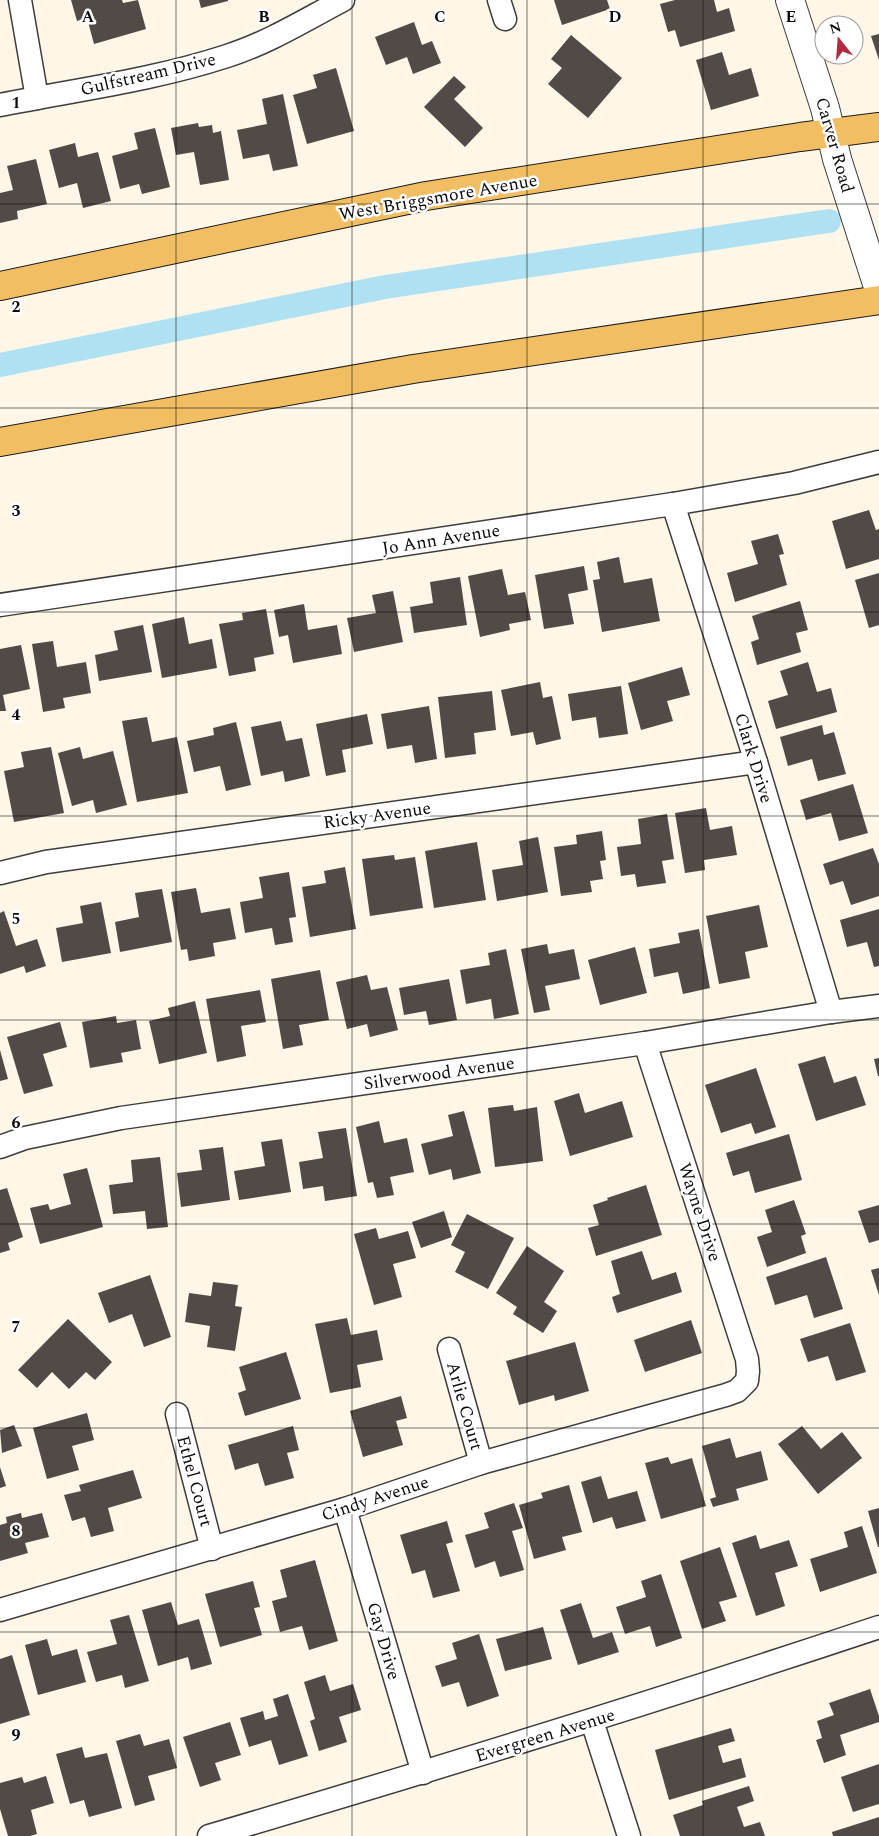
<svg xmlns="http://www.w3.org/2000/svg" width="879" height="1836" viewBox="0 0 879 1836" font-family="Spectral,serif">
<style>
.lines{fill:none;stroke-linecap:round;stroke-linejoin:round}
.canal{stroke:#afe1f2;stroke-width:24}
.building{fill:#524a47}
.minor-casing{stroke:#3d3d3d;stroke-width:25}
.tertiary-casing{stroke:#3d3d3d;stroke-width:30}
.primary-casing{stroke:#1b1b1b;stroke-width:30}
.minor{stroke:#fff;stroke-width:22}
.tertiary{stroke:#fff;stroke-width:28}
.primary{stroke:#f2be63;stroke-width:28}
.grid{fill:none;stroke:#0a0a0a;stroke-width:1;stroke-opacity:0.55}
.labels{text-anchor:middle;stroke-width:5;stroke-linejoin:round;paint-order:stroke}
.street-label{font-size:18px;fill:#0a0a0a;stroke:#fff}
.grid-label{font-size:16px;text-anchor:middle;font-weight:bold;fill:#0a0a0a;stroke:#fff;stroke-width:5;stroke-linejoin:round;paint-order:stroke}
</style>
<rect width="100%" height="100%" fill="#fef7e7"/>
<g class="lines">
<!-- canal -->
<path class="canal" d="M0 365 385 287 829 221"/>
</g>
<!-- building -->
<g class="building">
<path d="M71 0H122L123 3 138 0 146 29 94 44 87 18 77 21Z"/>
<path d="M199 0H228V1L201 8Z"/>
<path d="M554 0H607L610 9 562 25Z"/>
<path d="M675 0H714L717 12 729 8 735 31 680 47 675 30 668 32 660 4Z"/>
<path d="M414 22 422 45 432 41 441 63 413 74 407 57 386 65 375 37Z"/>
<path d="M879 34V60L871 36Z"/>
<path d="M571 35 622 78 588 118 548 84 562 68 551 59Z"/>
<path d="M722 52 729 75 751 68 759 96 711 110 696 60Z"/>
<path d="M336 68 354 131 307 144 293 95 317 88 313 75Z"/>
<path d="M454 76 466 87 454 99 483 128 465 147 424 107Z"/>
<path d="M283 94 298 166 273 171 269 154 243 159 237 130 267 124 262 99Z"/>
<path d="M198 123 199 127 212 125 213 133 221 131 229 180 200 185 194 152 176 155 171 128Z"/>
<path d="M155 128 170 187 142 194 139 184 120 189 112 156 138 149 134 133Z"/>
<path d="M75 143 78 157 98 152 111 201 83 208 77 183 59 188 49 150Z"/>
<path d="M36 159 47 204 17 211 18 219 0 223V193L13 190 7 166Z"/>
<path d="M869 510 876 530 879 529V559L846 569 832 521Z"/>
<path d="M778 534 784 554 779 555 787 585 735 602 727 573 758 564 751 541Z"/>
<path d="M619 557 624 583 652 578 660 621 602 632 593 580 600 579 597 562Z"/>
<path d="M584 566 588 590 568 594 574 624 544 629 535 575Z"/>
<path d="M502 569 508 595 525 592 531 620 509 624 510 630 480 637 468 576Z"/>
<path d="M879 573V625L869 628 855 580Z"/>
<path d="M460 577 467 625 414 633 410 607 433 603 430 582Z"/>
<path d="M393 591 403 642 354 652 347 618 376 613 372 595Z"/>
<path d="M800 601 808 630 796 633 801 652 757 665 751 642 759 639 752 616Z"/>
<path d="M304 604 308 630 337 625 342 654 293 663 288 635 279 637 274 610Z"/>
<path d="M266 609 274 654 254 658 256 671 229 676 219 624 243 620 242 613Z"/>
<path d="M184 617 189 644 212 639 217 668 162 678 152 624Z"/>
<path d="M143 625 152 672 99 681 95 655 118 650 114 631Z"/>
<path d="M53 641 57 667 86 662 91 693 63 698 65 708 43 712 32 644Z"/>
<path d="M21 645 30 689 3 695 6 711H0V649Z"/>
<path d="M808 662 817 692 831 688 837 712 776 729 768 701 788 695 780 671Z"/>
<path d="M682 667 690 695 667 701 673 721 641 730 628 683Z"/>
<path d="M540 682 543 698 552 696 561 739 536 745 533 732 511 736 501 690Z"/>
<path d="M621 686 628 734 599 738 596 717 572 721 568 694Z"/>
<path d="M492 691 496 730 474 733 476 754 445 758 438 697Z"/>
<path d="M429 706 437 759 415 763 412 745 387 749 381 714Z"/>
<path d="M367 714 373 744 342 750 346 772 326 776 316 724Z"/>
<path d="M147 717 152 742 177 737 188 793 137 802 122 721Z"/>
<path d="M281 721 286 741 302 738 310 776 285 782 283 771 261 776 251 727Z"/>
<path d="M236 722 251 785 226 791 220 766 194 772 187 741 214 735 213 728Z"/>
<path d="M822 725 824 735 834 732 846 774 818 781 812 759 788 766 780 737Z"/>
<path d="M51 747 64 813 14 822 4 771 24 767 21 752Z"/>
<path d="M80 747 83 759 113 751 127 805 96 813 93 800 72 806 58 753Z"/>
<path d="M853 784 868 833 839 841 831 813 806 820 800 800Z"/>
<path d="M706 808 710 830 732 826 737 855 704 860 705 870 685 873 675 813Z"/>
<path d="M667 814 674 859 662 861 666 883 637 887 635 874 621 876 617 847 641 844 638 819Z"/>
<path d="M602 831 606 860 600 861 603 879 590 881 592 892 561 896 554 847 577 844 576 835Z"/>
<path d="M538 837 548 892 497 901 492 870 523 865 519 841Z"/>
<path d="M477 842 486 900 434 908 425 851Z"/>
<path d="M873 848 879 864V896L851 905 843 881 830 885 823 864Z"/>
<path d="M394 855 395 860 415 857 423 908 370 916 362 859Z"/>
<path d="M345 867 356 929 310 937 302 887 326 883 324 871Z"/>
<path d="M289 872 296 917 289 918 293 942 275 945 272 928 245 933 240 902 263 898 259 877Z"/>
<path d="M196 888 201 913 230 908 236 939 213 943 215 956 189 961 187 949 181 950 171 892Z"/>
<path d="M162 889 172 942 120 952 115 922 139 917 135 893Z"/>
<path d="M101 902 111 953 62 962 56 928 83 923 80 906Z"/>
<path d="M759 905 768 947 745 952 750 978 719 984 706 916Z"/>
<path d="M879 909V966L874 967 867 942 847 947 840 920Z"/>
<path d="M4 911 16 946 37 939 46 966 26 973 24 966 0 974V913Z"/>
<path d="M699 929 710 988 683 994 678 972 654 977 649 949 680 943 678 933Z"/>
<path d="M547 944 549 954 574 949 580 979 545 986 550 1010 534 1013 521 949Z"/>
<path d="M635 947 647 993 600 1005 588 960Z"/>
<path d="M506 949 519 1014 494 1019 491 999 466 1004 460 970 490 965 488 953Z"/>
<path d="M320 970 329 1020 299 1025 303 1045 283 1049 271 979Z"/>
<path d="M367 975 371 990 387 987 398 1030 370 1037 367 1024 347 1029 336 982Z"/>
<path d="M449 979 457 1020 429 1025 426 1011 404 1015 399 988Z"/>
<path d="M260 990 266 1022 241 1026 246 1056 217 1062 206 999Z"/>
<path d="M195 1001 207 1053 159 1064 149 1021 170 1016 168 1008Z"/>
<path d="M116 1016 117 1023 136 1020 141 1049 121 1053 123 1062 90 1068 82 1022Z"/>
<path d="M60 1022 67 1047 43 1054 53 1086 24 1094 7 1037Z"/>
<path d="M0 1050 8 1079 0 1081Z"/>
<path d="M825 1056 834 1083 856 1076 866 1105 816 1121 798 1064Z"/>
<path d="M879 1058V1076H878L874 1059Z"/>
<path d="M756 1068 776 1127 755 1134 751 1123 721 1133 705 1085Z"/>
<path d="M579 1093 585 1113 622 1101 633 1137 570 1156 554 1101Z"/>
<path d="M513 1105 514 1111 537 1107 543 1161 495 1167 488 1108Z"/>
<path d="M464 1111 481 1173 453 1180 451 1169 429 1175 421 1144 453 1136 448 1115Z"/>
<path d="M379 1121 384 1143 407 1138 414 1172 390 1177 394 1195 377 1198 373 1182 368 1183 356 1127Z"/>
<path d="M346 1128 357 1196 325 1201 323 1186 303 1189 299 1162 323 1158 318 1132Z"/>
<path d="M789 1134 802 1180 755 1193 749 1171 733 1176 726 1153Z"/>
<path d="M282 1139 291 1192 239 1200 234 1171 265 1166 261 1142Z"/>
<path d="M223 1147 230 1200 181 1207 177 1173 202 1170 199 1150Z"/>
<path d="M160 1157 168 1227 147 1229 145 1211 113 1214 109 1185 133 1182 131 1160Z"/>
<path d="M87 1168 103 1227 40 1244 30 1208 48 1204 50 1210 71 1204 63 1174Z"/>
<path d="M646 1185 662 1235 596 1256 588 1228 599 1225 593 1205 608 1200 607 1198Z"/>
<path d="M7 1188 23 1237 8 1243 10 1250 0 1253V1190Z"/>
<path d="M794 1200 806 1234 801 1236 806 1253 767 1267 757 1237 772 1232 765 1210Z"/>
<path d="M879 1205V1240L869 1243 858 1211Z"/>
<path d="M444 1211 452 1237 421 1248 412 1222Z"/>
<path d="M467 1214 514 1238 488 1289 455 1272 465 1252 451 1245Z"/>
<path d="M376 1228 379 1239 408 1231 416 1258 393 1264 402 1297 374 1305 354 1234Z"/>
<path d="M527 1246 564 1271 544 1302 557 1311 543 1333 513 1314 517 1307 496 1293Z"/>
<path d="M642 1251 652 1280 676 1272 682 1292 617 1313 612 1297 620 1294 611 1261Z"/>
<path d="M826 1257 843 1309 814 1318 807 1295 775 1305 766 1277Z"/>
<path d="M879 1268V1295L871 1270Z"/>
<path d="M150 1275 171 1337 144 1347 132 1314 109 1323 98 1293Z"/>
<path d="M213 1282 238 1285 235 1306 242 1307 235 1351 207 1347 210 1326 185 1322 189 1293 211 1296Z"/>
<path d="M347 1318 351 1335 377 1330 383 1360 357 1365 361 1387 330 1393 315 1324Z"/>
<path d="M68 1319 112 1362 95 1380 86 1372 69 1389 52 1372 37 1388 18 1370Z"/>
<path d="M691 1320 702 1353 645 1372 634 1340Z"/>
<path d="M850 1323 866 1372 836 1381 828 1356 808 1362 800 1339Z"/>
<path d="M575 1342 589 1391 555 1401 554 1395 519 1405 506 1361Z"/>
<path d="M286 1352 301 1399 245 1416 238 1393 246 1390 239 1367Z"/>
<path d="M401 1396 407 1418 396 1421 403 1445 363 1457 350 1411Z"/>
<path d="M87 1413 94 1440 72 1446 79 1470 47 1479 33 1428Z"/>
<path d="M14 1425 22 1446 2 1453 0 1430Z"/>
<path d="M293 1426 299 1450 287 1453 294 1478 265 1486 258 1463 235 1470 228 1445Z"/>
<path d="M802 1426 821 1449 842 1432 862 1458 818 1494 778 1444Z"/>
<path d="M730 1438 736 1458 761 1451 768 1480 736 1489 739 1500 713 1507 710 1499 716 1497 702 1446Z"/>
<path d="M668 1457 671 1464 692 1458 706 1506 661 1519 645 1463Z"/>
<path d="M0 1467 6 1486 0 1488Z"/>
<path d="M133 1470 142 1498 108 1508 114 1531 91 1537 85 1517 72 1521 64 1495 81 1491 79 1485Z"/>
<path d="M601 1476 608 1499 637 1491 646 1521 616 1529 612 1517 593 1523 581 1482Z"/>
<path d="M569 1485 582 1532 562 1537 566 1550 534 1559 519 1505 543 1498 541 1493Z"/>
<path d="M514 1503 523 1528 512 1531 524 1570 500 1577 495 1561 475 1568 465 1535 489 1528 484 1513Z"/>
<path d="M879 1508V1547H878L868 1511Z"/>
<path d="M21 1513 22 1518 42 1513 49 1537 25 1543 28 1553 0 1561V1525L7 1523 6 1517Z"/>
<path d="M447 1521 453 1542 446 1544 460 1591 433 1598 425 1570 412 1574 400 1535Z"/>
<path d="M862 1526 877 1573 820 1592 810 1559 848 1547 844 1532Z"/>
<path d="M756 1535 760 1549 789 1540 798 1566 775 1573 785 1606 756 1616 732 1543Z"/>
<path d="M720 1547 737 1597 719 1602 726 1621 702 1629 680 1561Z"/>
<path d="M315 1560 338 1641 309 1650 302 1626 280 1632 272 1601 287 1597 280 1570Z"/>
<path d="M661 1574 682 1638 656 1647 650 1626 625 1634 616 1607 646 1597 641 1581Z"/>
<path d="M253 1581 260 1607 254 1608 262 1635 220 1647 205 1594Z"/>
<path d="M171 1602 178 1625 199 1619 212 1664 191 1670 188 1657 158 1666 142 1610Z"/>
<path d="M581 1603 593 1638 612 1632 619 1652 578 1665 560 1610Z"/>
<path d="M129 1615 149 1681 125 1688 122 1675 96 1682 87 1652 117 1644 110 1620Z"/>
<path d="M543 1627 552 1659 505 1671 496 1639Z"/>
<path d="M479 1634 499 1696 467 1707 459 1682 442 1687 435 1666 457 1659 452 1643Z"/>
<path d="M47 1639 52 1656 77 1649 86 1682 38 1695 25 1645Z"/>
<path d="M12 1655 30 1715 0 1724V1659Z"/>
<path d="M325 1675 330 1691 353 1684 361 1710 339 1717 347 1742 319 1751 310 1721 315 1719 304 1682Z"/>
<path d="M870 1689 879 1716V1722L840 1735 846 1755 824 1763 816 1740 822 1738 817 1721 834 1715 829 1703Z"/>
<path d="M288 1694 308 1756 279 1765 271 1740 249 1747 240 1718 263 1711 265 1720 278 1716 273 1699Z"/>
<path d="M230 1722 241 1755 215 1763 221 1780 200 1787 183 1737Z"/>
<path d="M731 1728 735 1741 718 1746 723 1763 741 1758 746 1777 669 1800 655 1750Z"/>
<path d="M140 1734 144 1746 169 1739 177 1768 148 1776 155 1800 135 1806 116 1741Z"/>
<path d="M82 1747 85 1758 107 1753 122 1808 89 1817 84 1800 70 1804 56 1754Z"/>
<path d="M879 1764V1804L853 1812 841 1777Z"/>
<path d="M46 1776 54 1803 31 1810 37 1834 30 1836H8L0 1809V1783L22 1777 24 1783Z"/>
<path d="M749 1786 754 1801 737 1807 744 1827 760 1822 765 1836H680L673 1815 703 1805 702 1801Z"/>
<path d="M879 1817V1836H833L832 1832Z"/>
</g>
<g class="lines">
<defs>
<g id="minor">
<path d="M20 0 37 98"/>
<path d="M499 0 505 19"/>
<path d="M0 105C75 90 154 80 227 56 268 43 305 20 343 0"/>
<path d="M673 504 756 762 831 1012"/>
<path d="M0 605 673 504 794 483 879 462"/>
<path d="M0 873 46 862 756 762"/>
<path d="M0 1147 25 1138 121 1118 645 1043 831 1012 879 1006"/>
<path d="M449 1349 481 1463"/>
<path d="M177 1414 212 1549"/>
<path d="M345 1509 423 1773"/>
<path d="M0 1610 345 1509 481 1463 726 1395 737 1391 747 1381 748 1371 747 1359 645 1043"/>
<path d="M592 1721 629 1836"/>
<path d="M209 1836C433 1770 657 1701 879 1627"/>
</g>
<path id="tertiary" d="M790 0 825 108 837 159 879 290"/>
<g id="primary">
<path d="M0 286 426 196 800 137 879 127"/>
<path d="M0 442 413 369 879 300"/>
</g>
</defs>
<!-- minor casing -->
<use href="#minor" class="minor-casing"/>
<!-- tertiary casing -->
<use href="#tertiary" class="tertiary-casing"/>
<!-- primary casing -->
<use href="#primary" class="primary-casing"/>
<!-- minor -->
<use href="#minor" class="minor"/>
<!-- tertiary -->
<use href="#tertiary" class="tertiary"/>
<!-- primary -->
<use href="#primary" class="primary"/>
</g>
<!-- grid -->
<path class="grid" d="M176 0V1836M352 0V1836M527 0V1836M703 0V1836M0 204H879M0 408H879M0 612H879M0 816H879M0 1020H879M0 1224H879M0 1428H879M0 1632H879"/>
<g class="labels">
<!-- street labels -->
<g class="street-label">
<text transform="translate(148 74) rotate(-13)" y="6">Gulfstream Drive</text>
<text transform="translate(835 145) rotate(74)" y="6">Carver Road</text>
<text transform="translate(438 197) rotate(-10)" y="6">West Briggsmore Avenue</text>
<text transform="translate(441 539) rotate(-9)" y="6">Jo Ann Avenue</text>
<text transform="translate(754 758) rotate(73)" y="6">Clark Drive</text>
<text transform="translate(377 815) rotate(-8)" y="6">Ricky Avenue</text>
<text transform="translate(439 1073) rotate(-8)" y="6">Silverwood Avenue</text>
<text transform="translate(700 1212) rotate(72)" y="6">Wayne Drive</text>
<text transform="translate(465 1406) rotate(74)" y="6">Arlie Court</text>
<text transform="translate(195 1481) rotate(75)" y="6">Ethel Court</text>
<text transform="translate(375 1498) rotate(-18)" y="6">Cindy Avenue</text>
<text transform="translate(384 1641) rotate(74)" y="6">Gay Drive</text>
<text transform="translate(545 1735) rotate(-17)" y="6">Evergreen Avenue</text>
</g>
</g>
<g class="grid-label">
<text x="88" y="22">A</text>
<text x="264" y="22">B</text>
<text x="440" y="22">C</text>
<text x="615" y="22">D</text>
<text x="791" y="22">E</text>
<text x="16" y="108">1</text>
<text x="16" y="312">2</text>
<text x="16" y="516">3</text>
<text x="16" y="720">4</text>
<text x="16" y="924">5</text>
<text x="16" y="1128">6</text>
<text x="16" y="1332">7</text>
<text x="16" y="1536">8</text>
<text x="16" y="1740">9</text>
</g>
<!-- north arrow -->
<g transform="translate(839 40) rotate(343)"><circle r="24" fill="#ffffff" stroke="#9d9d9d"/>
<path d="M0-4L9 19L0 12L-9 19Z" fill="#b22a40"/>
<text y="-8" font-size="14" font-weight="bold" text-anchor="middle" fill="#0a0a0a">N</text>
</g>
</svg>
